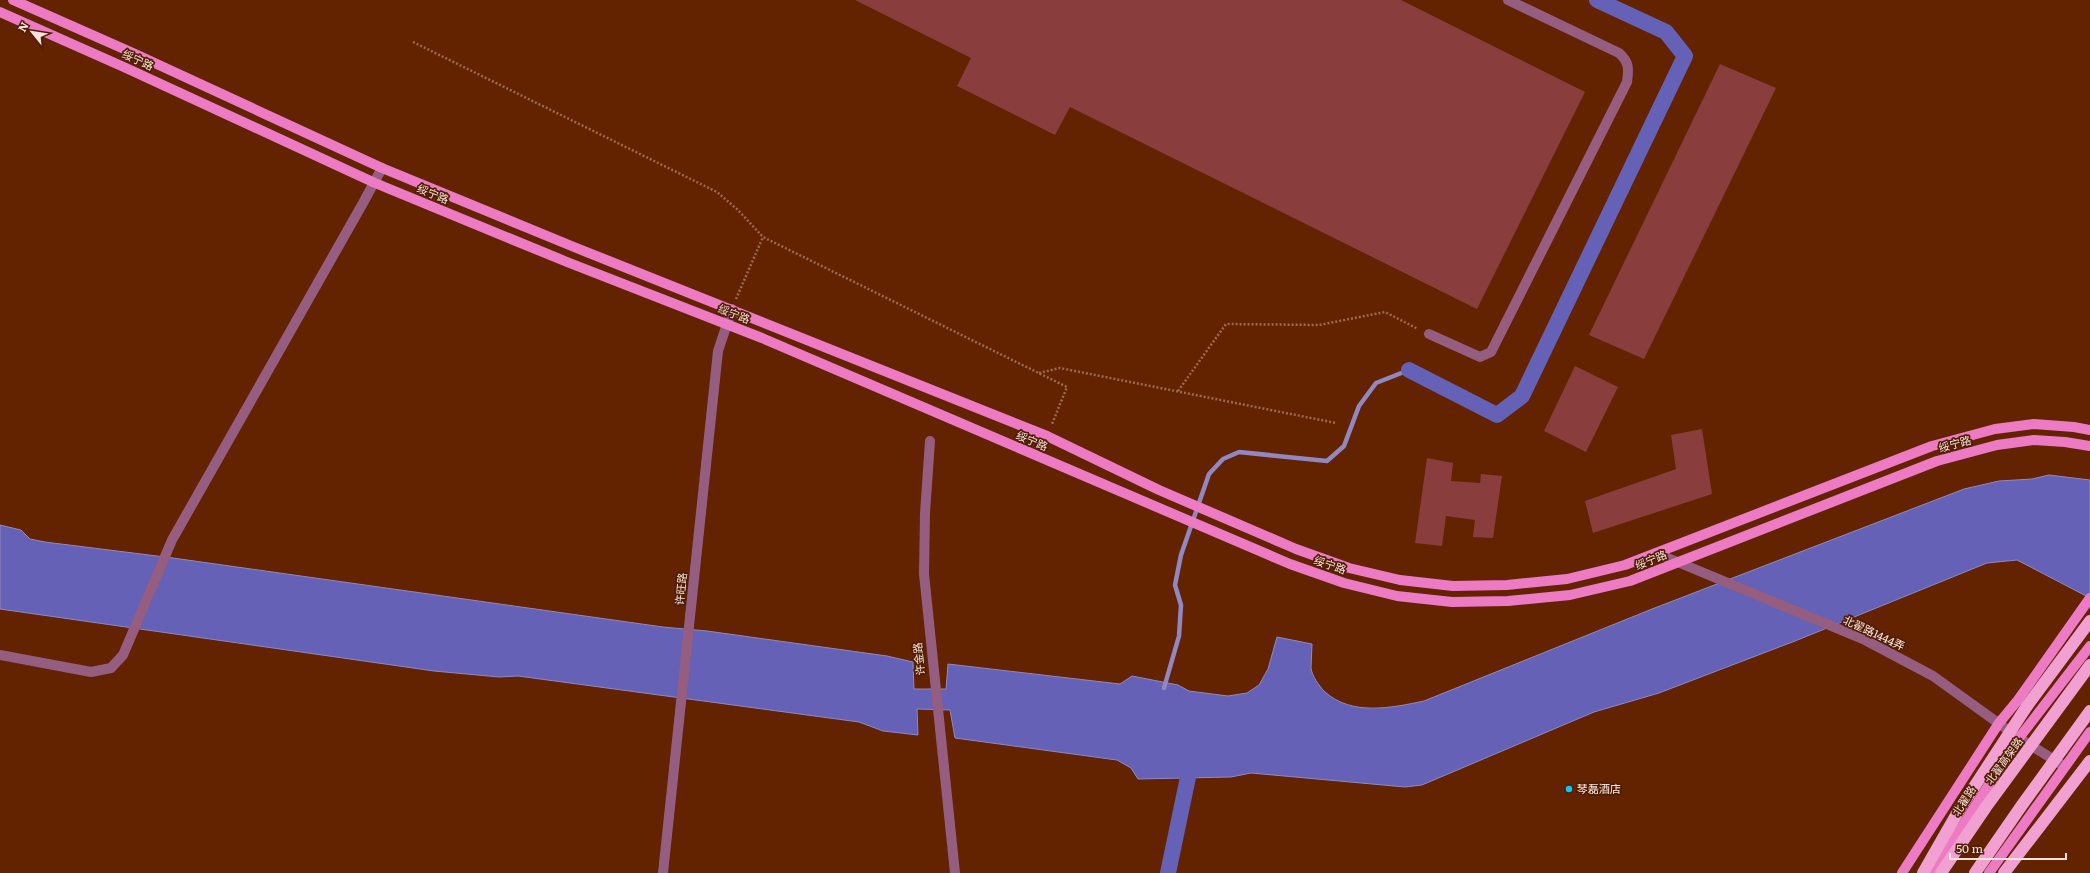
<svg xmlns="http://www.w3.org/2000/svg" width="2090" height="873" viewBox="0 0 2090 873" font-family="Literata,'Noto Sans SC',serif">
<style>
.water{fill:#6461b6;stroke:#9288c1}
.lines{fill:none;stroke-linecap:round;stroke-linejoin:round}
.stream{stroke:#9288c1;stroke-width:4.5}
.canal{stroke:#6461b6;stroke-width:16}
.building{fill:#893e3d}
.path{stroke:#9c6a51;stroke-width:2.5;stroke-dasharray:2 2;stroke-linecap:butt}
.minor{stroke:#955d7f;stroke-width:10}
.major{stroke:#ec7bc3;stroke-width:10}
.highway{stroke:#f1a0d1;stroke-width:12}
.highway-bridge{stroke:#f1a0d1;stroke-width:12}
.poi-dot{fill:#0bcafa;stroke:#501e06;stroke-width:1.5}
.labels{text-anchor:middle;stroke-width:3.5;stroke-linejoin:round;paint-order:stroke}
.street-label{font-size:11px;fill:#fde4da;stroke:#501e06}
.poi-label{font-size:11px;fill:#fde4da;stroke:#501e06;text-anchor:start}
</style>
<rect width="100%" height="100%" fill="#632200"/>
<!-- water -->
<path class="water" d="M2049 475 2090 480V598L2017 560 1987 563 1795 641 1659 693 1594 712 1422 785 1405 787 1251 773 1231 777 1138 779 1131 768 1117 760 955 738 950 710 917 709 918 735 883 731 859 722 518 676 499 677 434 671 0 609V525L21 530 30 539 45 542 173 558 663 627 707 631 887 656 913 662 914 689H946L948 664 1120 684 1132 676 1178 685 1189 691 1228 696 1247 693 1259 685 1268 669 1277 637 1312 644C1312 652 1311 660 1311 668 1312 676 1319 686 1325 692 1352 716 1391 708 1424 701L1652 609 1964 489 1999 481 2032 479Z"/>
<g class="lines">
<!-- stream -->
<path class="stream" d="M1164 688 1179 636 1181 605 1175 585 1181 555 1209 474 1223 459 1239 452 1327 461 1344 446 1359 406 1376 383 1409 370"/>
<!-- canal -->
<g class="canal">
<path d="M1409 370 1497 415 1522 396 1685 56 1666 32 1597 0"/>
<path d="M1168 873 1192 758"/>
</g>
</g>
<!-- building -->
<g class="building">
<path d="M855 0H1401L1585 92 1477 309 1070 107 1055 135 957 86 971 58Z"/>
<path d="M1720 64 1776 88 1644 359 1589 335Z"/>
<path d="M1575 366 1618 387 1586 452 1544 431Z"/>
<path d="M1702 429 1712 494 1593 533 1585 501 1676 469 1671 435Z"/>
<path d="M1427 458 1453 463 1451 481 1480 483 1481 474 1502 476 1493 538 1473 537 1475 520 1446 516 1442 546 1415 543Z"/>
</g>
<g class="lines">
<!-- path -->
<g class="path">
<path d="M413 42 717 192 738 210 763 237 1067 387 1052 424"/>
<path d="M736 299 763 237"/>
<path d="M1039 373 1060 368 1336 423"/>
<path d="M1178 391 1226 324 1319 325 1385 312 1418 329"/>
</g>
<!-- minor -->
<g class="minor">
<path d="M1429 334 1480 357 1491 352 1627 82C1629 68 1629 62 1619 53L1508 0"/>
<path d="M930 441 925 513 924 574 955 873"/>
<path d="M1656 553 1865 640 1933 676 2019 738 2064 766"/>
<path d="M0 655 91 672 111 668 123 655 172 540 363 203 382 168"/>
<path d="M663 873 718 351 732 309"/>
</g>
<!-- major -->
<g class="major">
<path d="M13 0 133 53 382 168 574 247 1047 436 1159 490 1296 549 1349 568 1400 580 1453 586 1507 585 1567 579 1625 565 1932 446 1995 429 2034 424 2074 427 2090 430"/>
<path d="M0 12 126 68 375 183 567 262 762 338 1290 564 1344 583 1397 596 1452 602 1508 601 1570 595 1630 581 1937 461 1997 445 2034 440 2065 442 2090 446"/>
<path d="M1902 873 1999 723 2018 700 2090 598"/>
<path d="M1932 873 2019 738 2090 646"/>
<path d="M1989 873 2090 732"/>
</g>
<!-- highway -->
<g class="highway">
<path d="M2027 706 2090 621"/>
<path d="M2004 873 2090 761"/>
</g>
<!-- highway-bridge -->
<g class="highway-bridge">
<path d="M1923 873 1959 810 2027 706"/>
<path d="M1941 873 1986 807 2090 665"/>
<path d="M1975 873 2022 805 2090 711"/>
</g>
</g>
<!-- markers -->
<circle class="poi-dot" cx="1569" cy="789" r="4"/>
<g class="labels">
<!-- street labels -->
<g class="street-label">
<text transform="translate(138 60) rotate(25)" y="4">绥宁路</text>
<text transform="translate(433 194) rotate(22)" y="4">绥宁路</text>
<text transform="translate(734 314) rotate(21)" y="4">绥宁路</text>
<text transform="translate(1032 441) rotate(23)" y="4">绥宁路</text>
<text transform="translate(1955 444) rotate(-15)" y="4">绥宁路</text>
<text transform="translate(1651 560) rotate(-22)" y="4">绥宁路</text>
<text transform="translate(1330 565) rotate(19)" y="4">绥宁路</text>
<text transform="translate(681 589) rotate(-84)" y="4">许旺路</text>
<text transform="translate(1874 633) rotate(25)" y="4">北翟路1444弄</text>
<text transform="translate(919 659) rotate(-96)" y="4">许金路</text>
<text transform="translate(2004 761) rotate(-54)" y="4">北翟高架路</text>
<text transform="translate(1964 801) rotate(-57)" y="4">北翟路</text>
</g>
<!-- poi labels -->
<g class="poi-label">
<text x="1577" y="793">琴磊酒店</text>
</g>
</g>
<!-- north arrow -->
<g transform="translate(32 32) rotate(300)" stroke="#501e06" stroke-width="3" paint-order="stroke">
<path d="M0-3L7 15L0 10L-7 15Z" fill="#fde4da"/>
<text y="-6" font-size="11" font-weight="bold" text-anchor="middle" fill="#fde4da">N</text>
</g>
<!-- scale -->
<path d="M1950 853v6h116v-6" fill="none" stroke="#fde4da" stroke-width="2"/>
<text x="1956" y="853" font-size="12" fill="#fde4da" stroke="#501e06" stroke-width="3" paint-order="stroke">50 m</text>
</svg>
